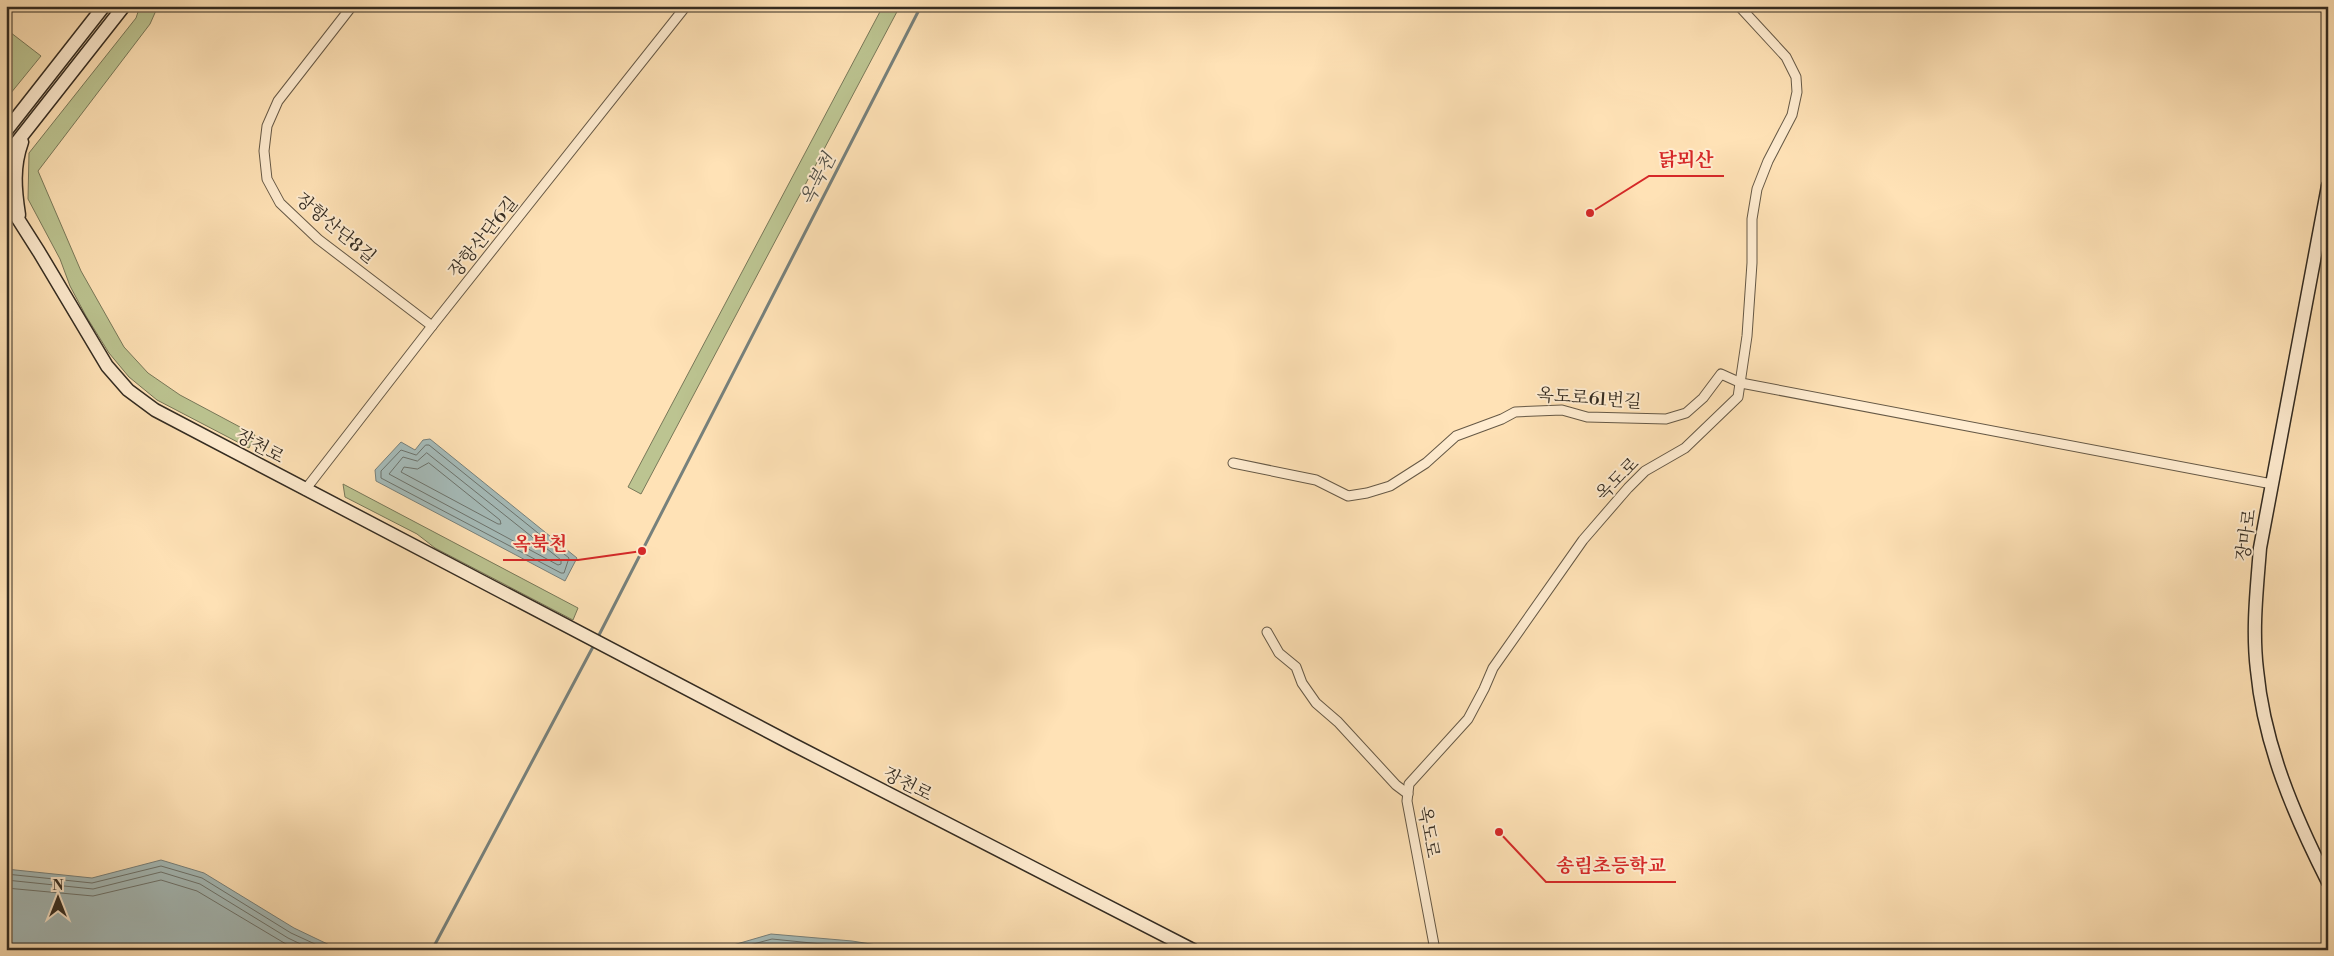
<svg xmlns="http://www.w3.org/2000/svg" width="2334" height="956" viewBox="0 0 2334 956" font-family="'Libre Bodoni','Noto Serif KR',serif">
<style>
.green{fill:#bcc491;stroke:#787859}
.water{fill:#a5bbb9;stroke:#77817c}
.lines{fill:none;stroke-linecap:round;stroke-linejoin:round}
.shore{stroke:#6c736d;stroke-width:1}
.stream{stroke:#77817c;stroke-width:3}
.street-casing{stroke:#665946;stroke-width:11}
.secondary-casing{stroke:#332b21;stroke-width:15}
.street{stroke:#ffecd0;stroke-width:9}
.secondary{stroke:#ffecd0;stroke-width:12}
.labels{text-anchor:middle;stroke-width:4;stroke-linejoin:round;paint-order:stroke}
.street-label{font-size:18px;fill:#332b21;stroke:#ffecd0}
.water-label{font-size:19px;font-style:italic;fill:#504f47;stroke:#ffecd0}
.leader{fill:none;stroke:#d62828;stroke-width:2}
.callout-dot{fill:#d62828;stroke:#ffecd0;stroke-width:2}
.callout-label{font-size:19px;text-anchor:middle;font-weight:bold;fill:#d62828;stroke:#ffecd0;stroke-width:4;stroke-linejoin:round;paint-order:stroke}
</style>
<rect width="100%" height="100%" fill="#ffe2b6"/>
<filter id="stains"><feTurbulence type="fractalNoise" baseFrequency=".004" numOctaves="4"/><feColorMatrix values="0 0 0 0 .2 0 0 0 0 .09 0 0 0 0 .02 0 0 0 .5 -.17"/></filter>
<radialGradient id="worn" r=".72"><stop offset=".6" stop-color="#630" stop-opacity="0"/><stop offset="1" stop-color="#630" stop-opacity=".3"/></radialGradient>
<!-- green -->
<g class="green">
<path d="M140 6H158L150 24 38 171 81 271 124 347 148 373 180 395 255 435 249 448 157 400 129 377 109 353 86 316 70 286 60 259 28 199 29 153 136 18Z"/>
<path d="M883 6H900L641 494 628 487Z"/>
<path d="M6 29 41 56 6 99Z"/>
<path d="M343 484 578 608 573 620 435 548 417 534 345 497Z"/>
</g>
<!-- water -->
<g class="water">
<path d="M430 439 577 558 565 581 376 481 375 470 401 442 415 450 423 440Z"/>
<path d="M161 860 204 873 294 928 340 950H6V869L92 878Z"/>
<path d="M771 934 852 941 908 950H716Z"/>
</g>
<g class="lines">
<!-- shore -->
<g class="shore">
<path d="M426 445H429L569 558 564 573H561L381 478V471L401 450 416 455Z"/>
<path d="M427 453 561 560V564L558 565 389 474 403 457 417 461Z"/>
<path d="M429 463 500 520 501 524H498L401 472 404 467 417 469Z"/>
<path d="M6 874 92 883 161 866 202 878 291 933 328 950"/>
<path d="M6 880 93 889 161 872 200 884 288 938 313 950"/>
<path d="M6 888 93 896 161 880 197 891 296 950"/>
<path d="M731 950 772 939 881 950"/>
<path d="M756 950 772 946 821 950"/>
</g>
<!-- stream -->
<g class="stream">
<path d="M598 637 921 6"/>
<path d="M432 950 595 643"/>
</g>
<defs>
<g id="street">
<path d="M352 6 278 101 267 126 264 151 267 179 280 203 318 239 432 326"/>
<path d="M1233 463 1316 480 1348 496 1367 493 1390 486 1426 463 1456 436 1502 419 1515 412 1562 410 1587 417 1666 419 1686 413 1703 398 1721 374 1741 383 2272 484"/>
<path d="M305 490 432 326 686 6"/>
<path d="M1267 632 1279 653 1296 667 1302 683 1316 703 1338 722 1396 785 1408 794"/>
<path d="M1435 950 1407 801 1409 784 1468 719 1484 689 1493 668 1583 540 1628 488 1645 471 1685 448 1738 397 1747 336 1752 263V219L1757 189 1768 161 1792 115 1797 92 1796 77 1786 57 1739 6"/>
</g>
<g id="secondary">
<path d="M6 131 104 6"/>
<path d="M6 156 124 6"/>
<path d="M2328 186 2260 548C2257 588 2252 629 2257 670 2264 745 2294 815 2328 882"/>
<path d="M6 200 39 252 107 366 128 390 155 410 792 744 1193 950"/>
<path d="M19 215C15 189 13 167 22 142"/>
</g>
</defs>
<!-- street casing -->
<use href="#street" class="street-casing"/>
<!-- secondary casing -->
<use href="#secondary" class="secondary-casing"/>
<!-- street -->
<use href="#street" class="street"/>
<!-- secondary -->
<use href="#secondary" class="secondary"/>
</g>
<g class="labels">
<!-- street labels -->
<g class="street-label">
<text transform="translate(336 228) rotate(40)" y="6">장항산단8길</text>
<text transform="translate(483 237) rotate(-51)" y="6">장항산단6길</text>
<text transform="translate(1589 398) rotate(4)" y="6">옥도로61번길</text>
<text transform="translate(260 446) rotate(28)" y="6">장천로</text>
<text transform="translate(1617 479) rotate(-45)" y="6">옥도로</text>
<text transform="translate(2246 535) rotate(-82)" y="6">장마로</text>
<text transform="translate(908 784) rotate(27)" y="6">장천로</text>
<text transform="translate(1429 832) rotate(80)" y="6">옥도로</text>
</g>
<!-- water labels -->
<g class="water-label">
<text transform="translate(817 179) rotate(-63)" y="7">옥북천</text>
</g>
</g>
<!-- callouts -->
<path class="leader" d="M1590 213L1649 176H1724M642 551L578 560H503M1499 832L1546 882H1676"/>
<g class="callout-dot">
<circle cx="1590" cy="213" r="5"/>
<circle cx="642" cy="551" r="5"/>
<circle cx="1499" cy="832" r="5"/>
</g>
<g class="callout-label">
<text x="1686" y="166">닭뫼산</text>
<text x="540" y="550">옥북천</text>
<text x="1611" y="872">송림초등학교</text>
</g>
<!-- margin -->
<rect width="2334" height="956" fill="none" stroke="#ffe2b6" stroke-width="25"/>
<rect x="8" y="8" width="2319" height="941" fill="none" stroke="#332b21" stroke-width="2.5"/>
<rect x="12" y="12" width="2309" height="931" fill="none" stroke="#332b21"/>
<!-- north arrow -->
<g transform="translate(58 898)" stroke="#ffecd0" stroke-width="4" paint-order="stroke">
<path d="M0-4L9 19L0 12L-9 19Z" fill="#332b21"/>
<text y="-8" font-size="14" font-weight="bold" text-anchor="middle" fill="#332b21">N</text>
</g>
<rect width="100%" height="100%" filter="url(#stains)"/>
<rect width="100%" height="100%" fill="url(#worn)"/>
</svg>
